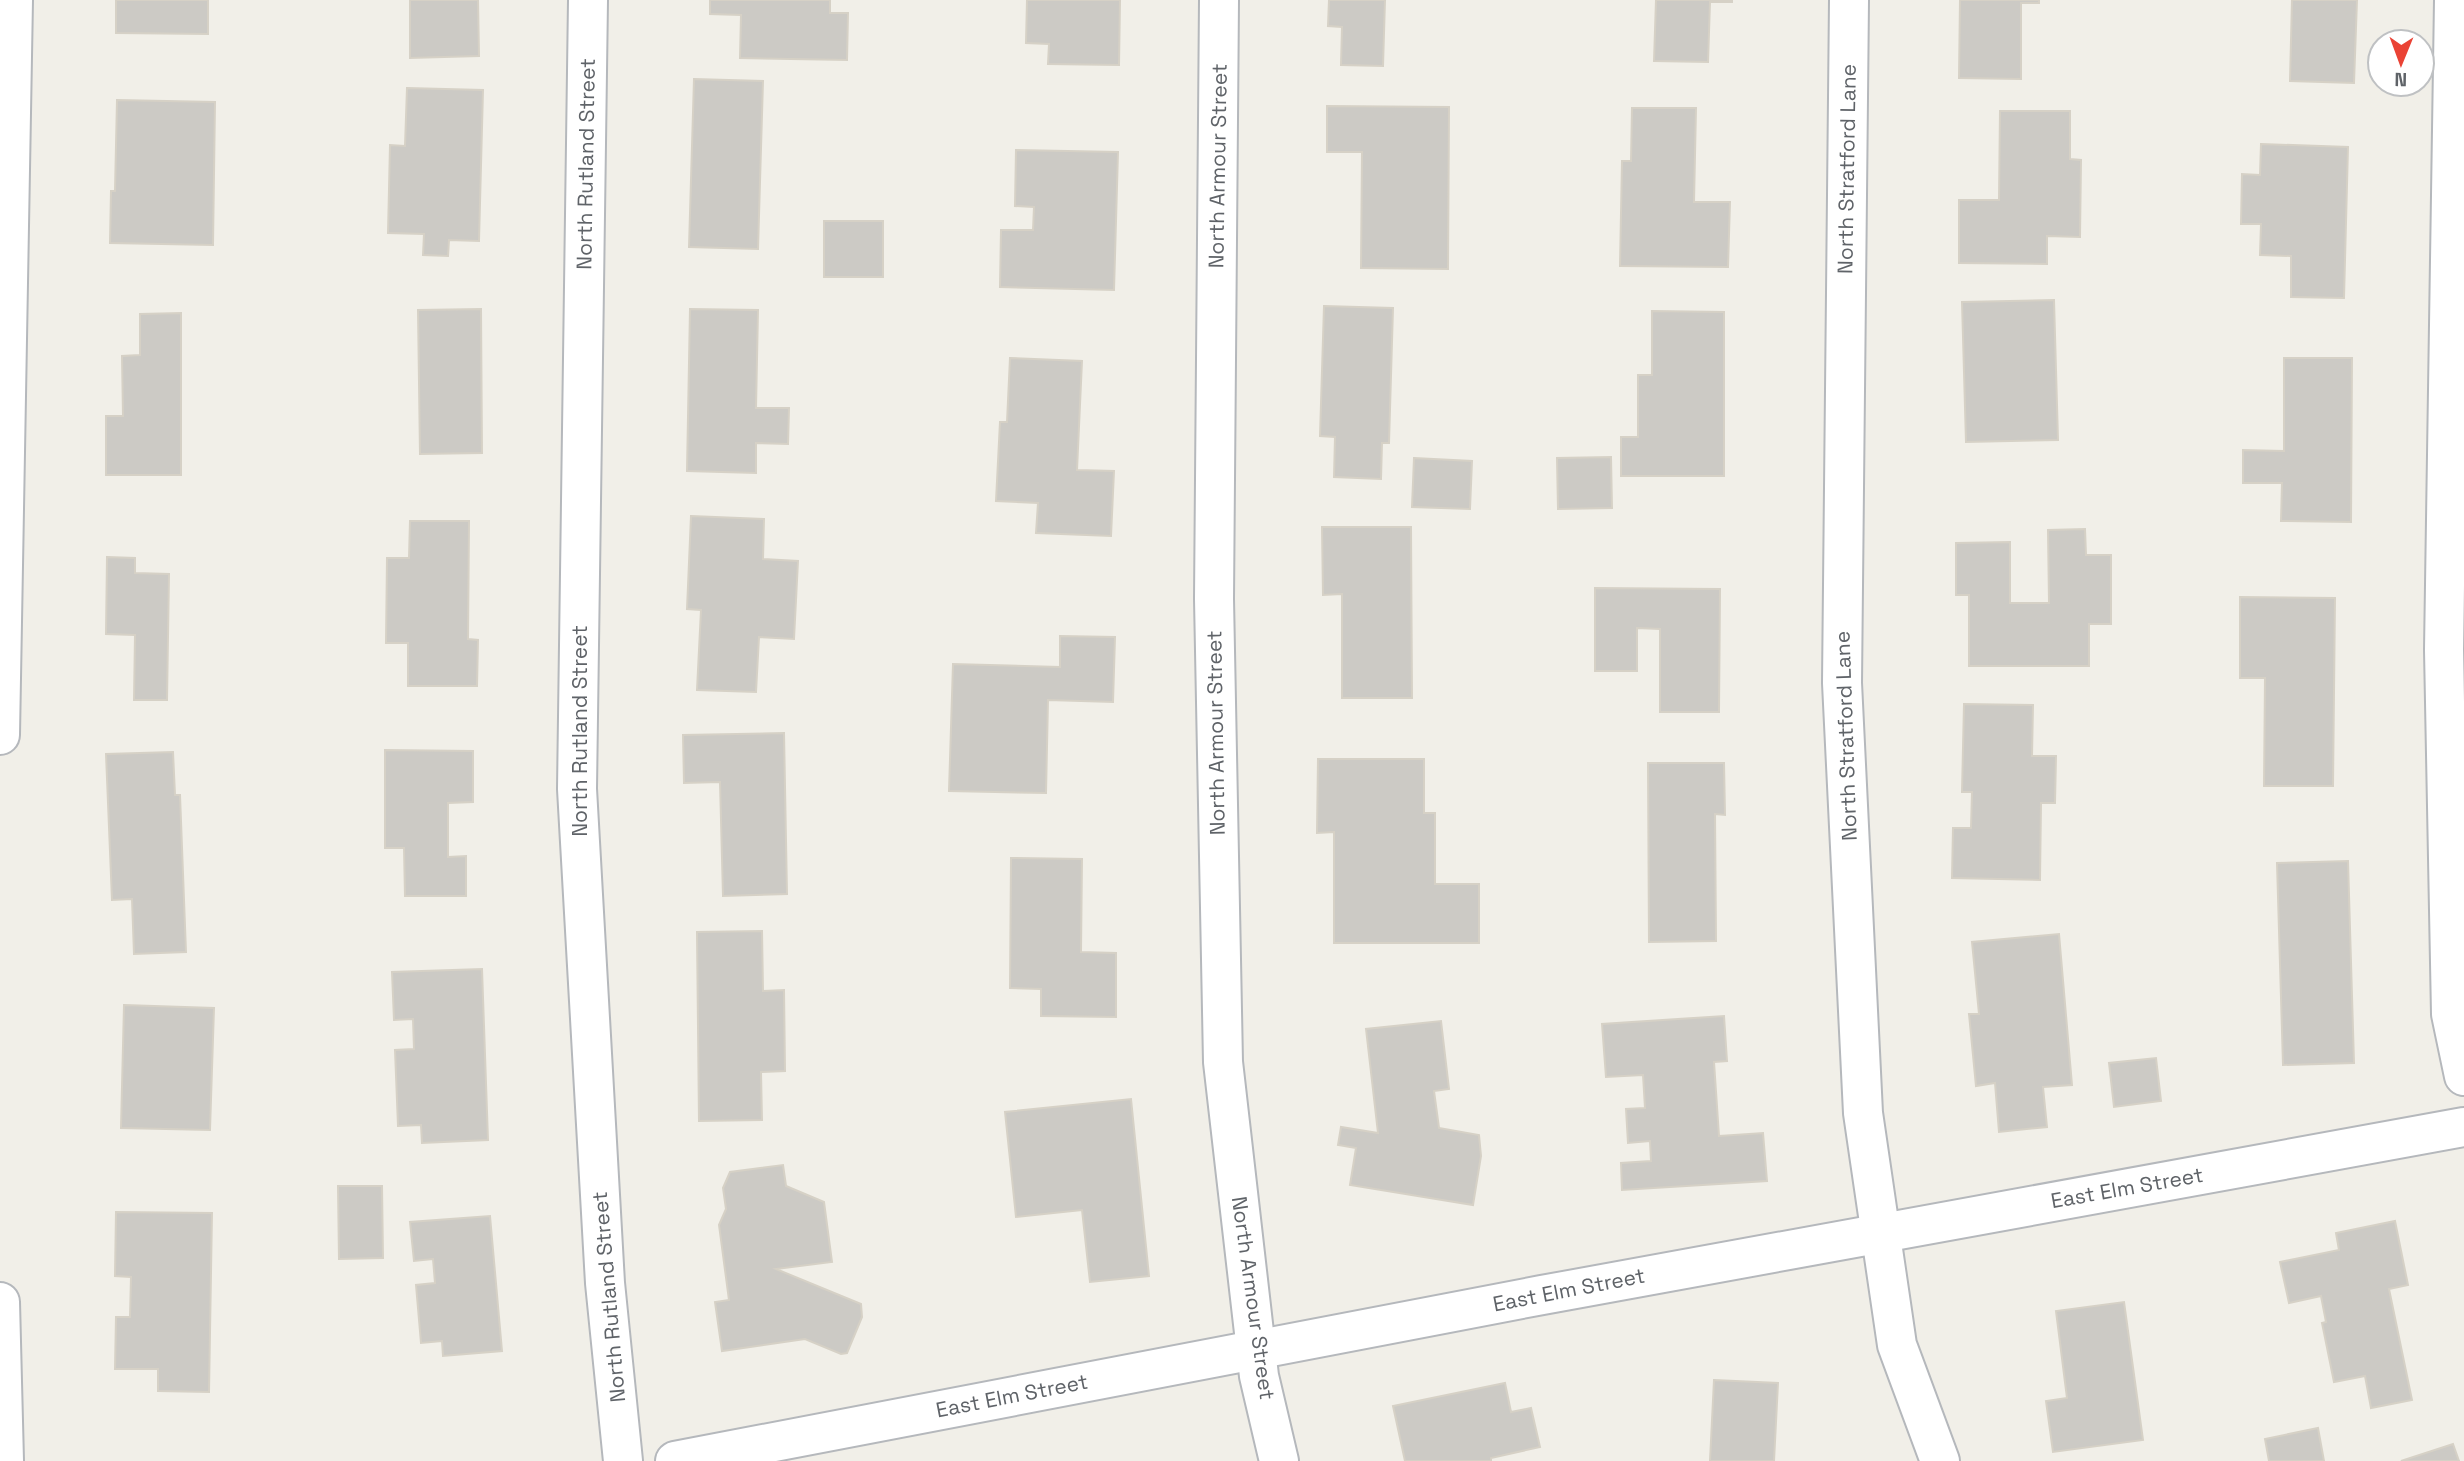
<svg xmlns="http://www.w3.org/2000/svg" width="2464" height="1461" viewBox="0 0 2464 1461" font-family="'Space Grotesk',sans-serif">
<style>
.building{fill:#cccac5;stroke:#d6d1c6;stroke-width:2}
.lines{fill:none;stroke-linecap:round;stroke-linejoin:round}
.minor-casing{stroke:#b5b8bc;stroke-width:42}
.minor{stroke:#fff;stroke-width:38}
.labels{text-anchor:middle;stroke-width:5;stroke-linejoin:round;paint-order:stroke}
.street-label{font-size:21px;fill:#5f6368;stroke:#fff}
</style>
<rect width="100%" height="100%" fill="#f1efe8"/>
<!-- building -->
<g class="building">
<path d="M116 0H208V34L116 33Z"/>
<path d="M410 0H478L479 56 410 58Z"/>
<path d="M710 0H830V13H848L847 60 740 58 741 15 710 14Z"/>
<path d="M1027 0H1120L1119 65 1048 64 1049 44 1026 43Z"/>
<path d="M1329 0H1385L1383 66 1341 65 1342 27 1328 26Z"/>
<path d="M1656 0H1732V2H1710L1708 62 1654 61Z"/>
<path d="M1960 0H2039V3H2021V79L1959 78Z"/>
<path d="M2292 0H2357L2354 83 2290 81Z"/>
<path d="M694 79 763 81 758 249 689 247Z"/>
<path d="M407 88 483 90 479 241 449 240 448 256 423 255 424 234 388 233 390 145 405 146Z"/>
<path d="M117 100 215 102 213 245 110 243 111 191H115Z"/>
<path d="M1327 106 1449 107 1448 269 1361 268 1362 152H1327Z"/>
<path d="M1632 108H1696L1694 202H1730L1728 267 1620 266 1622 161H1631Z"/>
<path d="M2000 111H2070V159L2081 160 2080 237 2047 236V264L1959 263V200H1999Z"/>
<path d="M2261 144 2348 147 2344 298 2291 297V256L2260 255 2261 224H2241L2242 174 2260 175Z"/>
<path d="M1016 150 1118 152 1114 290 1000 287 1001 230H1033L1034 207 1015 206Z"/>
<rect x="824" y="221" width="59" height="56"/>
<path d="M2054 300 2058 440 1966 442 1962 302Z"/>
<path d="M1324 306 1393 308 1389 443H1382L1381 479 1334 477 1335 437 1320 436Z"/>
<path d="M481 309 482 453 420 454 418 310Z"/>
<path d="M690 309 758 310 756 408H789L788 444 756 443V473L687 471Z"/>
<path d="M1652 311 1724 312V476H1621V437H1638V375H1652Z"/>
<path d="M181 313V475H106V416H123L122 356 140 355V314Z"/>
<path d="M1010 358 1082 361 1077 470 1114 471 1111 536 1036 533 1038 503 996 501 1000 422H1007Z"/>
<path d="M2284 358H2352L2351 522 2281 521 2282 483H2243V450L2284 451Z"/>
<path d="M1611 457 1612 508 1558 509 1557 458Z"/>
<path d="M1414 458 1472 461 1470 509 1412 507Z"/>
<path d="M691 516 764 519 763 559 798 561 794 639 759 637 756 692 697 690 701 610 687 609Z"/>
<path d="M410 521H469L468 639 478 640 477 686H408V643H386L387 558H409Z"/>
<path d="M1322 527H1411L1412 698H1342V594L1323 595Z"/>
<path d="M2085 529 2086 555H2111V624H2089V666H1969V595H1956V543L2010 542V603H2049L2048 530Z"/>
<path d="M107 557 135 558V573L169 574 167 700H134L135 635 106 634Z"/>
<path d="M1595 588 1720 589 1719 712H1660V629L1637 628V671H1595Z"/>
<path d="M2240 597 2335 598 2333 786H2264L2265 678H2240Z"/>
<path d="M1060 636 1115 637 1113 702 1048 700 1046 793 949 791 953 664 1060 667Z"/>
<path d="M1964 704 2033 705 2032 756H2056L2055 803H2041L2040 880 1952 878 1953 828H1971L1972 792H1962Z"/>
<path d="M784 733 787 894 723 896 720 782 684 783 683 735Z"/>
<path d="M385 750 473 751V802L448 803V857L466 856V896H405L404 848H385Z"/>
<path d="M173 752 175 795H180L186 952 134 954 132 899 112 900 106 754Z"/>
<path d="M1318 759H1424V813H1435V884H1479V943H1334V832L1317 833Z"/>
<path d="M1648 763H1724L1725 815 1715 814 1716 941 1649 942Z"/>
<path d="M1011 858 1082 859 1081 952 1116 953V1017L1041 1016V989L1010 988Z"/>
<path d="M2348 861 2354 1063 2283 1065 2277 863Z"/>
<path d="M762 931 763 991 784 990 785 1071 761 1072 762 1120 699 1121 697 932Z"/>
<path d="M2059 934 2072 1085 2043 1087 2047 1127 1999 1132 1995 1083 1976 1086 1969 1014H1979L1972 942Z"/>
<path d="M482 969 488 1140 422 1143 421 1125 398 1126 395 1050 414 1049 413 1019 394 1020 392 972Z"/>
<path d="M124 1005 214 1008 210 1130 121 1128Z"/>
<path d="M1724 1016 1727 1061 1714 1062 1719 1136 1763 1133 1767 1181 1622 1190 1621 1163 1651 1161 1650 1141 1628 1143 1626 1109 1645 1108 1643 1075 1606 1077 1602 1024Z"/>
<path d="M1441 1021 1449 1089 1434 1091 1439 1128 1479 1135 1481 1156 1473 1205 1350 1185 1356 1148 1338 1145 1341 1127 1378 1133 1366 1029Z"/>
<path d="M2156 1058 2161 1101 2114 1107 2109 1063Z"/>
<path d="M1131 1099 1149 1276 1090 1282 1082 1210 1016 1217 1005 1112Z"/>
<path d="M783 1165 786 1186 824 1202 832 1262 776 1269 861 1304 862 1317 847 1353 841 1354 805 1339 722 1351 715 1302 729 1300 719 1225 726 1209 723 1188 730 1172Z"/>
<path d="M338 1186H382L383 1258 339 1259Z"/>
<path d="M116 1212 212 1213 209 1392 158 1391V1369H115L116 1317H130L131 1277 115 1276Z"/>
<path d="M490 1216 502 1351 443 1356 442 1341 421 1343 416 1285 435 1283 433 1259 414 1261 410 1222Z"/>
<path d="M2395 1221 2408 1285 2389 1289 2412 1400 2371 1408 2365 1376 2334 1382 2322 1323 2326 1322 2321 1296 2289 1303 2280 1262 2339 1250 2336 1233Z"/>
<path d="M2124 1302 2143 1440 2053 1452 2046 1401 2067 1398 2056 1311Z"/>
<path d="M1714 1380 1778 1383 1774 1461H1710Z"/>
<path d="M1505 1383 1511 1412 1531 1408 1540 1447 1491 1458V1461H1405L1393 1406Z"/>
<path d="M2318 1428 2324 1461H2269L2265 1439Z"/>
<path d="M2453 1444 2459 1461H2401Z"/>
</g>
<g class="lines">
<defs>
<g id="minor">
<path d="M588 0 577 789 605 1283 623 1461"/>
<path d="M1219 0 1214 599 1223 1062 1259 1376 1279 1461"/>
<path d="M1849 0 1842 683 1863 1113 1897 1345 1940 1461"/>
<path d="M2454 0 2444 650 2451 1014 2464 1076"/>
<path d="M0 735 13 0"/>
<path d="M0 1302 4 1461"/>
<path d="M675 1461 1542 1295 2464 1127"/>
</g>
</defs>
<!-- minor casing -->
<use href="#minor" class="minor-casing"/>
<!-- minor -->
<use href="#minor" class="minor"/>
</g>
<g class="labels">
<!-- street labels -->
<g class="street-label">
<text transform="translate(586 164) rotate(-89)" y="7">North Rutland Street</text>
<text transform="translate(1218 166) rotate(-89)" y="7">North Armour Street</text>
<text transform="translate(1847 169) rotate(-89)" y="7">North Stratford Lane</text>
<text transform="translate(580 731) rotate(-90)" y="7">North Rutland Street</text>
<text transform="translate(1216 733) rotate(-91)" y="7">North Armour Street</text>
<text transform="translate(1846 736) rotate(-92)" y="7">North Stratford Lane</text>
<text transform="translate(2127 1188) rotate(-10)" y="7">East Elm Street</text>
<text transform="translate(1569 1290) rotate(-11)" y="7">East Elm Street</text>
<text transform="translate(609 1297) rotate(-95)" y="7">North Rutland Street</text>
<text transform="translate(1253 1298) rotate(82)" y="7">North Armour Street</text>
<text transform="translate(1012 1396) rotate(-11)" y="7">East Elm Street</text>
</g>
</g>
<!-- north arrow -->
<g transform="translate(2401 63) rotate(181)"><circle r="33" fill="#ffffff" stroke="#bfc1c3" stroke-width="2"/>
<path d="M0-5L12 26L0 18L-12 26Z" fill="#ea4335"/>
<text y="-10" font-size="19" font-weight="bold" text-anchor="middle" fill="#5f6368">N</text>
</g>
</svg>
